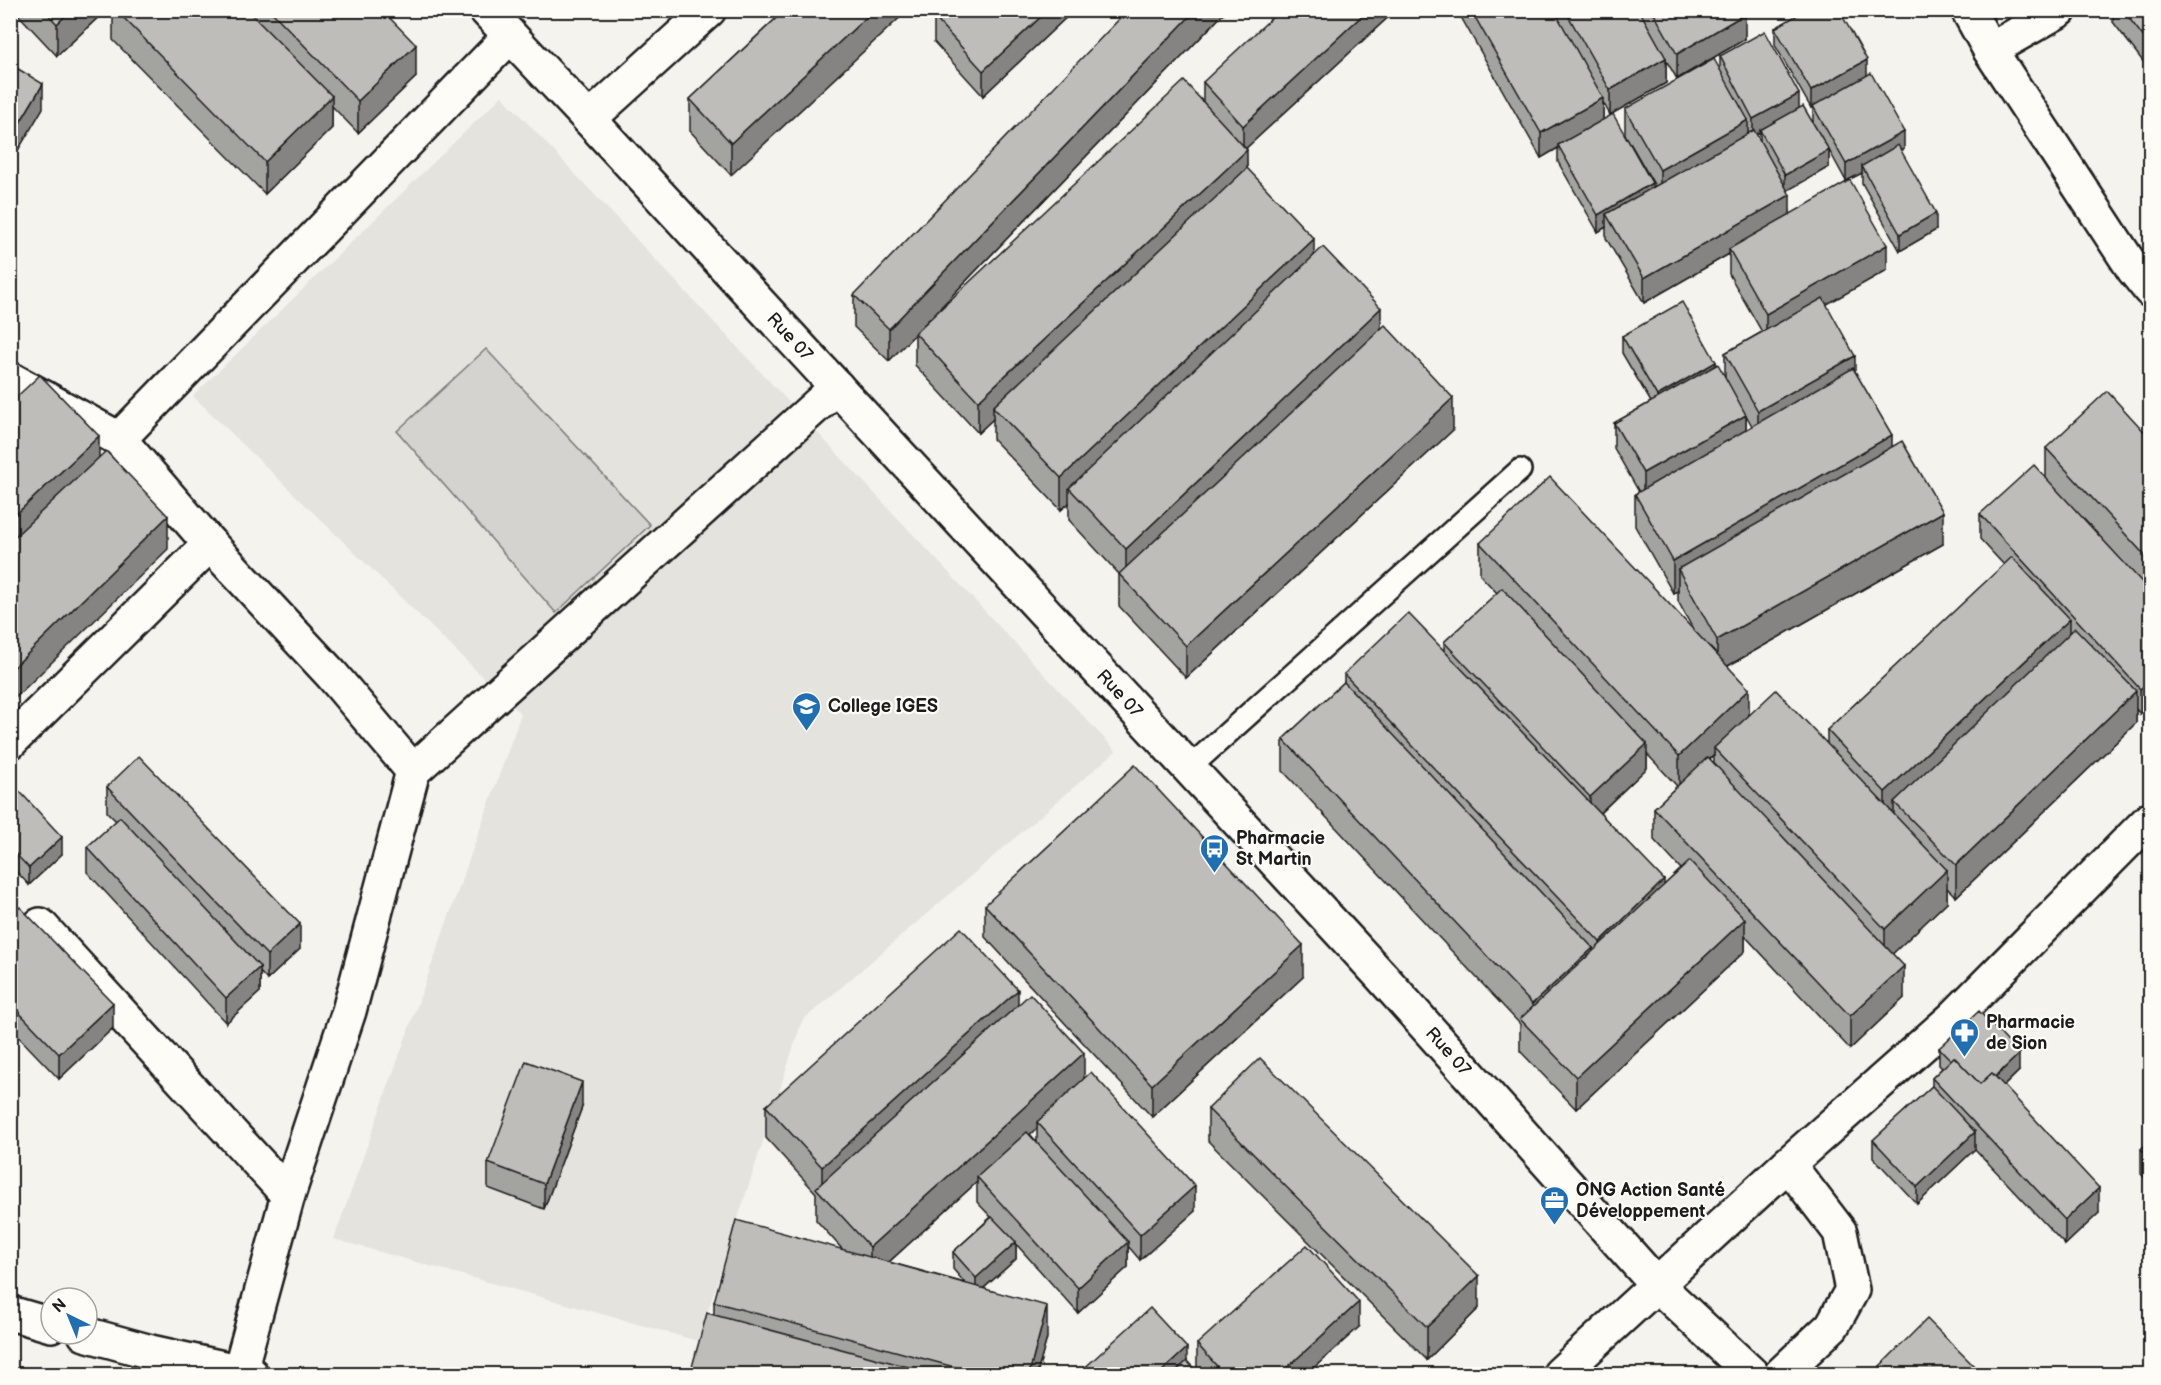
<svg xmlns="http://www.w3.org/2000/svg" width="2161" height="1385" viewBox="0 0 2161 1385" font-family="'Balsamiq Sans',sans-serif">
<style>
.built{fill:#e4e3de}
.green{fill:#d4d3cf;stroke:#787876;stroke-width:1.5}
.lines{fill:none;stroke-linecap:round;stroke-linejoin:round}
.service-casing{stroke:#1c1c1c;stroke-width:26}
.minor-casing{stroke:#1c1c1c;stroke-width:38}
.service{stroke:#fdfcf7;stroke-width:21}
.minor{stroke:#fdfcf7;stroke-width:33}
.wall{fill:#a3a3a0;stroke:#1c1c1c;stroke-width:1.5;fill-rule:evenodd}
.shaded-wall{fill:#858482;stroke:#1c1c1c;stroke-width:1.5}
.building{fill:#bebdba;stroke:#1c1c1c;stroke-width:1.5}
.labels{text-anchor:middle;stroke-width:4.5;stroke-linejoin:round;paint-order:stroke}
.street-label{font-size:18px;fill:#1c1c1c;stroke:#fdfcf7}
.poi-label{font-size:18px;font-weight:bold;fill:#1c1c1c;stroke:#fdfcf7;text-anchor:start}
</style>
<rect width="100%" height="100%" fill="#f4f3ee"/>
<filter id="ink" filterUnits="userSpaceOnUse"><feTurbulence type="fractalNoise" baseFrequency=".0167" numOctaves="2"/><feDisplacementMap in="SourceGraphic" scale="12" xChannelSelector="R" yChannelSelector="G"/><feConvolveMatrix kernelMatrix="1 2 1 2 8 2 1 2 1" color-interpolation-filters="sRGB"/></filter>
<g filter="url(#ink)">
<!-- built -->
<path class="built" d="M502 96 1116 751 802 1021 698 1341 334 1239 521 714 193 396Z"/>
<!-- green -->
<path class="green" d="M486 349 650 525 556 613 397 431Z"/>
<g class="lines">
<defs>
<path id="service" d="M1189 768 1520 470"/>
<g id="minor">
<path id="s1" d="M486 10 589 119 1382 977 1657 1285 1752 1374"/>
<path d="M1968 10 1990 50 2134 270 2150 290"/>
<path d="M1990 50 2060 10"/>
<path d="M589 119 709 10"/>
<path d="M10 379 119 439 210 544 332 675 413 771"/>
<path d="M119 439 510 36"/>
<path d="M10 742 210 544"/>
<path d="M40 925 288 1195"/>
<path d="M10 1313 51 1325"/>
<path d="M85 1334 151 1352 251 1374"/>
<path d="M239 1374 288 1195 349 1011 413 771 837 387"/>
<path d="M1560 1374 1788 1164 1953 1018 2150 819"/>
<path d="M1781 1374 1832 1326 1852 1290 1840 1232 1788 1164"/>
</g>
</defs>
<!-- service casing -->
<use href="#service" class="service-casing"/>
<!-- minor casing -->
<use href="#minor" class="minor-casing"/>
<!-- service -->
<use href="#service" class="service"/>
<!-- minor -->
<use href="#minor" class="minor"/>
</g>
<!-- wall -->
<g class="wall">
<path d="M14 10H106L57 56Z"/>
<path d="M113 10H382L416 77 358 133 332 106V128L265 194 113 40Z"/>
<path d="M785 10 731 175 690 131V99Z"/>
<path d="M1074 10 983 96 934 42V17Z"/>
<path d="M1227 10 919 330 1203 102V82L1396 10 1246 148 1247 169 1314 256 1381 330 1453 430 1186 678 1119 606V574L1069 520V503L1061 510 993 439V419L978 433 915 365V334L889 361 854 327V295Z"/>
<path d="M1457 10H1743L1745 39 1677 79 1666 60V83L1610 115 1603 102V120L1652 187 1655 186 1625 134V109L1720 69V56L1799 108 1813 123V107L1811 108 1775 45V28L1867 75 1904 149 1901 151 1936 230 1900 251 1862 183V173L1846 181 1829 150V167L1787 190 1790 214 1887 270 1826 304 1855 371 1892 446 1943 544 1728 666 1749 715 1827 743V730L2004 565 1980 539V514L2046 477V448L2151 439V704L2140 714 2136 709V723L1956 897 1947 888V902L1892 954 1904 998 1850 1049 1745 936V951L1576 1109 1520 1051V1024L1283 771V739L1344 682V674L1444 650V642L1497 593 1480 575V543L1694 631 1678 601V591L1673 593 1635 526V494L1639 492 1614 448V423L1651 402 1622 353V336L1716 365 1725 377V353L1762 332 1729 274V254L1644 303 1606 238V227L1598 232 1558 162V148L1541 158ZM1760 132V142L1756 135ZM1746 415 1752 426 1746 430ZM1647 754 1677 786 1654 808V840L1681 869 1664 885 1600 813 1647 768ZM1714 754V764L1710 759Z"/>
<path d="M2113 10H2151V72L2113 22Z"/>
<path d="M10 781 62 854 29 885 10 865Z"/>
<path d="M107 787 300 949 267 980 260 972V992L226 1023 87 872V847L116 821 107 812Z"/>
<path d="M985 905 1303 977 1152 1117 985 937Z"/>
<path d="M10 916 113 1028 59 1079 10 1028Z"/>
<path d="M1939 1048 2019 1071 2004 1086 2099 1213 2065 1245 1975 1149 1917 1204 1873 1157V1140L1932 1086V1078L1942 1068 1939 1065Z"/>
<path d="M1084 1078 1195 1211 1140 1260 1128 1246V1267L1078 1313 1016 1244V1259L984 1288 1047 1338 1037 1374H690L714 1314V1302L843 1250 816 1220V1193L766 1138V1106ZM1037 1128V1142L1030 1134ZM977 1182V1202L991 1217 953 1252V1269L965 1283 889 1262Z"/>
<path d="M582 1107 544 1209 488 1188V1163Z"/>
<path d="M1208 1109 1479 1308 1427 1360 1208 1141Z"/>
<path d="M2151 1140V1184L2141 1174V1149Z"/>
<path d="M1359 1327 1307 1374H1202L1197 1369V1344Z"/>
<path d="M1880 1366 1982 1374H1880Z"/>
</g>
<!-- shaded-wall -->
<g class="shaded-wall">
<path d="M71 10H106L57 56V24Z"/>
<path d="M874 10H908L731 175V143Z"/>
<path d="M1048 10H1074L983 96V71Z"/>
<path d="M1196 10H1227L889 361V329Z"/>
<path d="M1368 10H1396L1243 151V126Z"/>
<path d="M1745 14V39L1677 79V54Z"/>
<path d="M416 45V77L358 133V101Z"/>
<path d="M1666 58V83L1610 115V90Z"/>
<path d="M1867 60V77L1811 108V91Z"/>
<path d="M43 84V108L10 164V139Z"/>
<path d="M1799 94V111L1760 130V132L1753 136V119Z"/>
<path d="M332 96V128L265 194V162Z"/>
<path d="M1603 98V122L1558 145V148L1541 158V133Z"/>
<path d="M1748 120V144L1660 195V170Z"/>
<path d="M1904 132V149L1865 171 1862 166V173L1846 181V164Z"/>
<path d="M1247 150V182L993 407V419L978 433V401Z"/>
<path d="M1829 150V167L1785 192V175Z"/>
<path d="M1652 183V200L1606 214V227L1598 232V215Z"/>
<path d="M1790 195V220L1729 249V254L1644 303V278Z"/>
<path d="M1936 213V230L1900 251V234Z"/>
<path d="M1314 239V271L1069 488V503L1061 510V478Z"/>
<path d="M1887 245V270L1766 339V314Z"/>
<path d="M1381 308V340L1126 581V549Z"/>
<path d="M1855 356V381L1758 436V411Z"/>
<path d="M1716 362V379L1657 413V396Z"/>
<path d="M1453 398V430L1186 678V646Z"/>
<path d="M1746 415V440L1643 498V473Z"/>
<path d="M1892 435V467L1678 569V591L1673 593V561Z"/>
<path d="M99 436V468L10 553V520Z"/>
<path d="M1943 512V544L1717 672V640Z"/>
<path d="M168 516V549L10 703V671Z"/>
<path d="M2070 619V651L1894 802V816L1885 824V792Z"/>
<path d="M2151 680V704L2140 714V689Z"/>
<path d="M1749 689V721L1714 748V754L1679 788V756Z"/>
<path d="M2136 691V723L1956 897V865Z"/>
<path d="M1647 744V768L1590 822V797Z"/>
<path d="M62 837V854L29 885V868Z"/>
<path d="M1947 870V902L1885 961V929Z"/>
<path d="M1664 880V912L1600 974V942Z"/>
<path d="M1745 919V951L1576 1109V1077Z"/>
<path d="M300 924V949L267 980V955Z"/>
<path d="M1303 945V977L1152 1117V1085Z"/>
<path d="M1593 948V980L1532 1031V1004Z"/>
<path d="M1904 966V998L1850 1049V1016Z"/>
<path d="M260 967V992L226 1023V998Z"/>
<path d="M1018 990V1022L822 1194V1167Z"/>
<path d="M113 1003V1028L59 1079V1054Z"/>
<path d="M1084 1053V1085L1037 1122V1128L980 1180 977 1177V1182L870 1279V1247Z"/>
<path d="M2019 1054V1071L1980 1109V1092Z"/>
<path d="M582 1082V1107L544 1209V1184Z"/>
<path d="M1975 1132V1149L1917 1204V1187Z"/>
<path d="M1195 1186V1211L1140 1260V1235Z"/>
<path d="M2099 1188V1213L2065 1245V1220Z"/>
<path d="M1016 1242V1259L976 1295V1278Z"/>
<path d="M1128 1242V1267L1078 1313V1288Z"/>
<path d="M1479 1276V1308L1427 1360V1327Z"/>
<path d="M1359 1302V1327L1307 1374H1280Z"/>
<path d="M1047 1306V1338L1037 1374H1029Z"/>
<path d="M1187 1348V1373L1186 1374H1159Z"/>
</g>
<!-- building -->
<g class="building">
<path d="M44 10H71L57 24Z"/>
<path d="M116 10H247L332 96 265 162Z"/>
<path d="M270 10H382L416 45 358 101Z"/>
<path d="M785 10H874L731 143 690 99Z"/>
<path d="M941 10H1048L983 71 934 17Z"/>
<path d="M1128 10H1196L889 329 854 295Z"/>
<path d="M1280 10H1368L1243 126 1203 82Z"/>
<path d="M1471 10H1554L1603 98 1541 133Z"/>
<path d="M1565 10H1639L1666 58 1610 90Z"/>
<path d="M1652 10H1743L1745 14 1677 54Z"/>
<path d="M1806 10H1839L1867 60 1811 91 1775 28Z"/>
<path d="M2123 10H2151V47Z"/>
<path d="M1765 31 1799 94 1753 119 1720 56Z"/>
<path d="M1714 59 1748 120 1660 170 1625 109Z"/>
<path d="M10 64 43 84 10 139Z"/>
<path d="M1871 73 1904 132 1846 164 1813 106Z"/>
<path d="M1184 81 1247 150 978 401 915 333Z"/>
<path d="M1803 106 1829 150 1785 175 1760 130Z"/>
<path d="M1613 114 1652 183 1598 215 1558 145Z"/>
<path d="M1754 130 1790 195 1644 278 1606 214Z"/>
<path d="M1898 145 1936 213 1900 234 1862 166Z"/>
<path d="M1247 168 1314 239 1061 478 993 407Z"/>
<path d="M1850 180 1887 245 1766 314 1729 249Z"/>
<path d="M1323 247 1381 308 1126 549 1069 488Z"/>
<path d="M1823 298 1855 356 1758 411 1725 353Z"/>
<path d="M1682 302 1716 362 1657 396 1622 336Z"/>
<path d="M1385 325 1453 398 1186 646 1119 574Z"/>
<path d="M1718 364 1746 415 1643 473 1614 423Z"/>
<path d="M1853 368 1892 435 1673 561 1635 494Z"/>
<path d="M40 375 99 436 10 520V403Z"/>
<path d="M2107 391 2151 439V562L2046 448Z"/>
<path d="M1902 441 1943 512 1717 640 1678 569Z"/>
<path d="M106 451 168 516 10 671V541Z"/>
<path d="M2034 465 2151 592V680L2140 689 1980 514Z"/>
<path d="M1550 477 1749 689 1679 756 1480 543Z"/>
<path d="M2012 557 2070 619 1885 792 1827 730Z"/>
<path d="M1502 588 1647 744 1590 797 1444 642Z"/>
<path d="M1408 613 1664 880 1600 942 1344 674Z"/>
<path d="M2075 628 2136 691 1956 865 1894 802Z"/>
<path d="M1344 682 1593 948 1532 1004 1283 739Z"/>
<path d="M1776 690 1947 870 1885 929 1714 748Z"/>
<path d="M139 756 300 924 267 955 107 787Z"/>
<path d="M1708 757 1904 966 1850 1016 1654 808Z"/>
<path d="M1135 765 1303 945 1152 1085 985 905Z"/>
<path d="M10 781 62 837 29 868 10 848Z"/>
<path d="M120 817 260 967 226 998 87 847Z"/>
<path d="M1690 861 1745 919 1576 1077 1520 1019Z"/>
<path d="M20 907 113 1003 59 1054 10 1003V916Z"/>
<path d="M961 928 1018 990 822 1167 766 1106Z"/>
<path d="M1030 994 1084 1053 870 1247 816 1188Z"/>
<path d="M1979 1011 2019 1054 1995 1077 1992 1073 1980 1084 1954 1057 1951 1060 1939 1048Z"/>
<path d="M1954 1057 1980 1084 1992 1073 2099 1188 2065 1220 1932 1078Z"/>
<path d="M1260 1058 1479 1276 1427 1327 1208 1109Z"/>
<path d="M526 1061 582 1082 544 1184 488 1163Z"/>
<path d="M1091 1072 1195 1186 1140 1235 1037 1122Z"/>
<path d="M1932 1086 1975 1132 1917 1187 1873 1140Z"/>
<path d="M1027 1132 1128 1242 1078 1288 977 1177Z"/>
<path d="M2151 1140V1159L2141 1149Z"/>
<path d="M992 1217 1016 1242 976 1278 953 1252Z"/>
<path d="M736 1220 1047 1306 1029 1374H980L714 1302Z"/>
<path d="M1307 1245 1359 1302 1280 1374H1224L1197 1344Z"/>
<path d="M1150 1308 1187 1348 1159 1374H1078Z"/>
<path d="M707 1313 934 1374H690Z"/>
<path d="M1927 1319 1982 1374H1888L1880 1366Z"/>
<path d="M1187 1361 1199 1374H1173Z"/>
</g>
</g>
<!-- icons -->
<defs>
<symbol id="school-pin" viewBox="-11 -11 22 30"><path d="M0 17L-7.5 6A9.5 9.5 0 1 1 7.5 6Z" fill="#1f6fb2" stroke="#fdfcf7"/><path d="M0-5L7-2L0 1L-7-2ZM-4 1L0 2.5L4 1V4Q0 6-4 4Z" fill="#fff"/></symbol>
<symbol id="bus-pin" viewBox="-11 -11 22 30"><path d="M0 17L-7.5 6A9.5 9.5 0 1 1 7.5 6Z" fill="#1f6fb2" stroke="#fdfcf7"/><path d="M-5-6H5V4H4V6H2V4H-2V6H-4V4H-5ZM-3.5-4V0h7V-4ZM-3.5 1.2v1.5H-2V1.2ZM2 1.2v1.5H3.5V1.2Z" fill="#fff"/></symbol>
<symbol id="pharmacy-pin" viewBox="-11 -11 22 30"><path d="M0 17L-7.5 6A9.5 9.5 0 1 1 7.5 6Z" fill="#1f6fb2" stroke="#fdfcf7"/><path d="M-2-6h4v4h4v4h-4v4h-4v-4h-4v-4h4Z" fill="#fff"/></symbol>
<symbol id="office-pin" viewBox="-11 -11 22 30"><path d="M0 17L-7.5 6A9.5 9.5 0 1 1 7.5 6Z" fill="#1f6fb2" stroke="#fdfcf7"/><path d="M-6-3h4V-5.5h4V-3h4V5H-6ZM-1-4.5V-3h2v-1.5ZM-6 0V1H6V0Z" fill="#fff"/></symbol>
</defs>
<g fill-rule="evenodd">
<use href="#school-pin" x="790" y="690" width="33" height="45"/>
<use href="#bus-pin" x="1198" y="832" width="33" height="45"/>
<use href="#pharmacy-pin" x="1948" y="1016" width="33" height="45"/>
<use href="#office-pin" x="1538" y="1184" width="33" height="45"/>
</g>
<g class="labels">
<!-- street labels -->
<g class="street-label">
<text dy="6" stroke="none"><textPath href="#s1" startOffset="446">Rue 07</textPath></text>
<text dy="6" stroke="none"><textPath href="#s1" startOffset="932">Rue 07</textPath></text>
<text dy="6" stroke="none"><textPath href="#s1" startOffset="1418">Rue 07</textPath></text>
</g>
<!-- poi labels -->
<g class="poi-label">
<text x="828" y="712">College IGES</text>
<text x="1236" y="844">Pharmacie<tspan x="1236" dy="21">St Martin</tspan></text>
<text x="1986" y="1028">Pharmacie<tspan x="1986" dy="21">de Sion</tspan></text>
<text x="1576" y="1196">ONG Action Santé<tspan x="1576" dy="21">Développement</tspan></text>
</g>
</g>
<!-- margin -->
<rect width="2161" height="1385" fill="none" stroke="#fdfcf7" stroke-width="36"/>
<rect x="18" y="18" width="2125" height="1349" fill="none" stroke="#1c1c1c" stroke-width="2" filter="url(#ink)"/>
<!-- north arrow -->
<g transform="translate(69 1316) rotate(317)"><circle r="28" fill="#fdfcf7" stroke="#a3a29f" stroke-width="1.5"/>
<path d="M0-4.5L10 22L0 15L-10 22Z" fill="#1f6fb2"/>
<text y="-9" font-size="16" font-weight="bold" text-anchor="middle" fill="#1c1c1c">N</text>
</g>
</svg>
